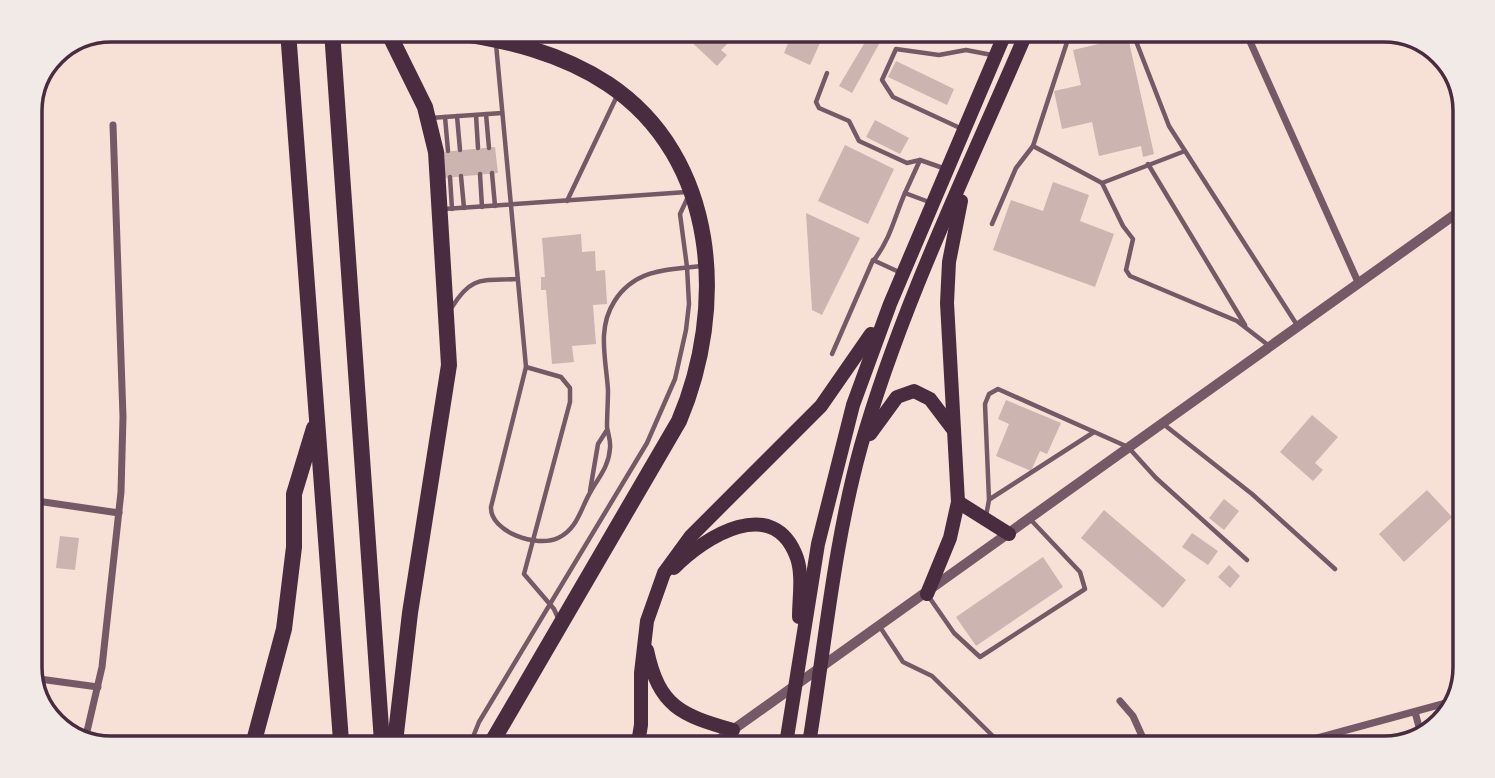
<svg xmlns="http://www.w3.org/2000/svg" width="1495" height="778" viewBox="0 0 1495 778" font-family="'PT Sans',sans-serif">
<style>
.building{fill:#ccb4b1}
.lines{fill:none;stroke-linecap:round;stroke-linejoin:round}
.service{stroke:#755966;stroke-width:4.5}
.minor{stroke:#755966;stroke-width:7}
.tertiary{stroke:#755966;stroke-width:10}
.trunk{stroke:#4a2c40;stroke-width:14}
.motorway{stroke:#4a2c40;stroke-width:16}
.rim{fill:none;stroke:#4a2c40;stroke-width:3.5}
</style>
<rect width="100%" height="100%" fill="#f7e1d7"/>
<!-- building -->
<g class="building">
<path d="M683 34H731L734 37 721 50 727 55 717 66Z"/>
<path d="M792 34H824L810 65 784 53Z"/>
<path d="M864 35H884L852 93 839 86 868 37Z"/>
<path d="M1128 37 1154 154 1143 157 1141 146 1099 156 1092 122 1062 129 1054 91 1081 85 1073 50Z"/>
<path d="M896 61 954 89 947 105 888 77Z"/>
<path d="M875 120 909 138 900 154 866 137Z"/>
<path d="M845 145 894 169 868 224 818 201Z"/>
<path d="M495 147 498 173 444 178 442 152Z"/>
<path d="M1053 182 1089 195 1080 221 1114 234 1095 287 993 250 1011 200 1043 211Z"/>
<path d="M806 213 860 238 822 315 812 310Z"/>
<path d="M581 234 582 252 595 251 596 271 605 270 607 304 593 305 596 344 572 346 574 362 552 364 546 290H541V277H545L542 238Z"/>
<path d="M1006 400 1061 423 1047 454 1040 451 1031 471 996 456 1009 424 998 419Z"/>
<path d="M1312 415 1338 437 1315 463 1323 470 1313 481 1280 452Z"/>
<path d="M1427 490 1452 517 1404 562 1379 534Z"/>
<path d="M1224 499 1239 511 1224 530 1209 518Z"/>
<path d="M1104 510 1186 580 1163 608 1081 538Z"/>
<path d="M1192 533 1218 551 1208 565 1182 547Z"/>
<path d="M60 536 79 538 75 570 56 568Z"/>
<path d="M1043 557 1063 587 976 646 956 617Z"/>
<path d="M1229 565 1240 576 1230 588 1218 577Z"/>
</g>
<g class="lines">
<!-- service -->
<g class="service">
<path d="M1069 36 1033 146 1102 183 1123 226 1133 239 1126 270 1130 276 1237 321 1268 345"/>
<path d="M1134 36 1169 126 1297 325"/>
<path d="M496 44 526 367 491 507C490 532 537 548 558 538 578 529 581 507 591 491 599 477 609 466 610 448 611 441 608 434 607 427 607 415 608 402 608 390 606 359 597 329 614 302 634 269 669 269 703 266"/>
<path d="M827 73 816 102 819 108 849 121 859 141 907 163 920 160 943 168"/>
<path d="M486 114 489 148"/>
<path d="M476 115 478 148"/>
<path d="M457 116 460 150"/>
<path d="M445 117 448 151"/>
<path d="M430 118 502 113"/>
<path d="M960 128 893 97 882 80 896 49 939 55 966 50 992 55"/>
<path d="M920 160 905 193 929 202"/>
<path d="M1148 164 1245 325"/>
<path d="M492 173 495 206"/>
<path d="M480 174 482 207"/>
<path d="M461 176 464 208"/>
<path d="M450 177 452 209"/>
<path d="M1102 183 1185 151"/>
<path d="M567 201 617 96"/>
<path d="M444 209 687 192"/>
<path d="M992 224 1016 168 1033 146"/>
<path d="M874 260C891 238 894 218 905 193"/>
<path d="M452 307C472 275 482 281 517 279"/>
<path d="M832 354 873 260 899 272"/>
<path d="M526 367 561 377 570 388V402L524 574 554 609 558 618"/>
<path d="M1162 423 1252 494 1335 569"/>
<path d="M590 491 598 444 607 430"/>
<path d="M990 499 1094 432"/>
<path d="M986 516 989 500 985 404 989 394 998 389 1128 447 1156 478 1247 560"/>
<path d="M929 597 954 633 980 657 1085 589 1080 572 1030 519"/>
<path d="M880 627 903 662 932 676 1003 746"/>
<path d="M471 742 479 722 647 443 675 379 686 330 689 304 687 267 680 214 687 199"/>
</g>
<!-- minor -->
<g class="minor">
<path d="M1248 37 1358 282"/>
<path d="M30 500 119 513"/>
<path d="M32 678 98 687"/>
<path d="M1120 701 1133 716 1147 747"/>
<path d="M1415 712 1422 738"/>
<path d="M85 740 102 667 121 492 123 417 113 125"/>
<path d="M1292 748 1310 740 1457 700"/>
</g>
<!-- tertiary -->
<path class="tertiary" d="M713 744 1464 208"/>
<!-- trunk -->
<g class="trunk">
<path d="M870 434 897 397 914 391 930 399 952 428"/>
<path d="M958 502 1009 534"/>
<path d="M674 568C704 537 774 493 797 558 803 576 799 598 799 617"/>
<path d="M927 594 950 538 958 502 947 303 949 262 961 201"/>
<path d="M647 650C659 707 681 715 733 730"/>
<path d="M638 743 641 725V673L647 621 664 573 691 536 821 406 871 334"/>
<path d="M786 744 818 544 853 405 890 304 1004 36"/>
<path d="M809 744C825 645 834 543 861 446 901 306 968 169 1025 36"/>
</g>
<!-- motorway -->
<g class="motorway">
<path d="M288 31 341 741"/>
<path d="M332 31 382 742"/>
<path d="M388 32 425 107 436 152 449 365 410 613 395 742"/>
<path d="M452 32C507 40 561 53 608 84 719 158 727 308 679 421L492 742"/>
<path d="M254 741 284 629 294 547V494L314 428"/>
</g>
</g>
<!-- crop -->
<path d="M0 0H1495V778H0ZM111 42H1384A69 69 0 0 1 1453 111V667A69 69 0 0 1 1384 736H111A69 69 0 0 1 42 667V111A69 69 0 0 1 111 42Z" fill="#f1eae7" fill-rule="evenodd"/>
<path class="rim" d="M111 42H1384A69 69 0 0 1 1453 111V667A69 69 0 0 1 1384 736H111A69 69 0 0 1 42 667V111A69 69 0 0 1 111 42Z"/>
</svg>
